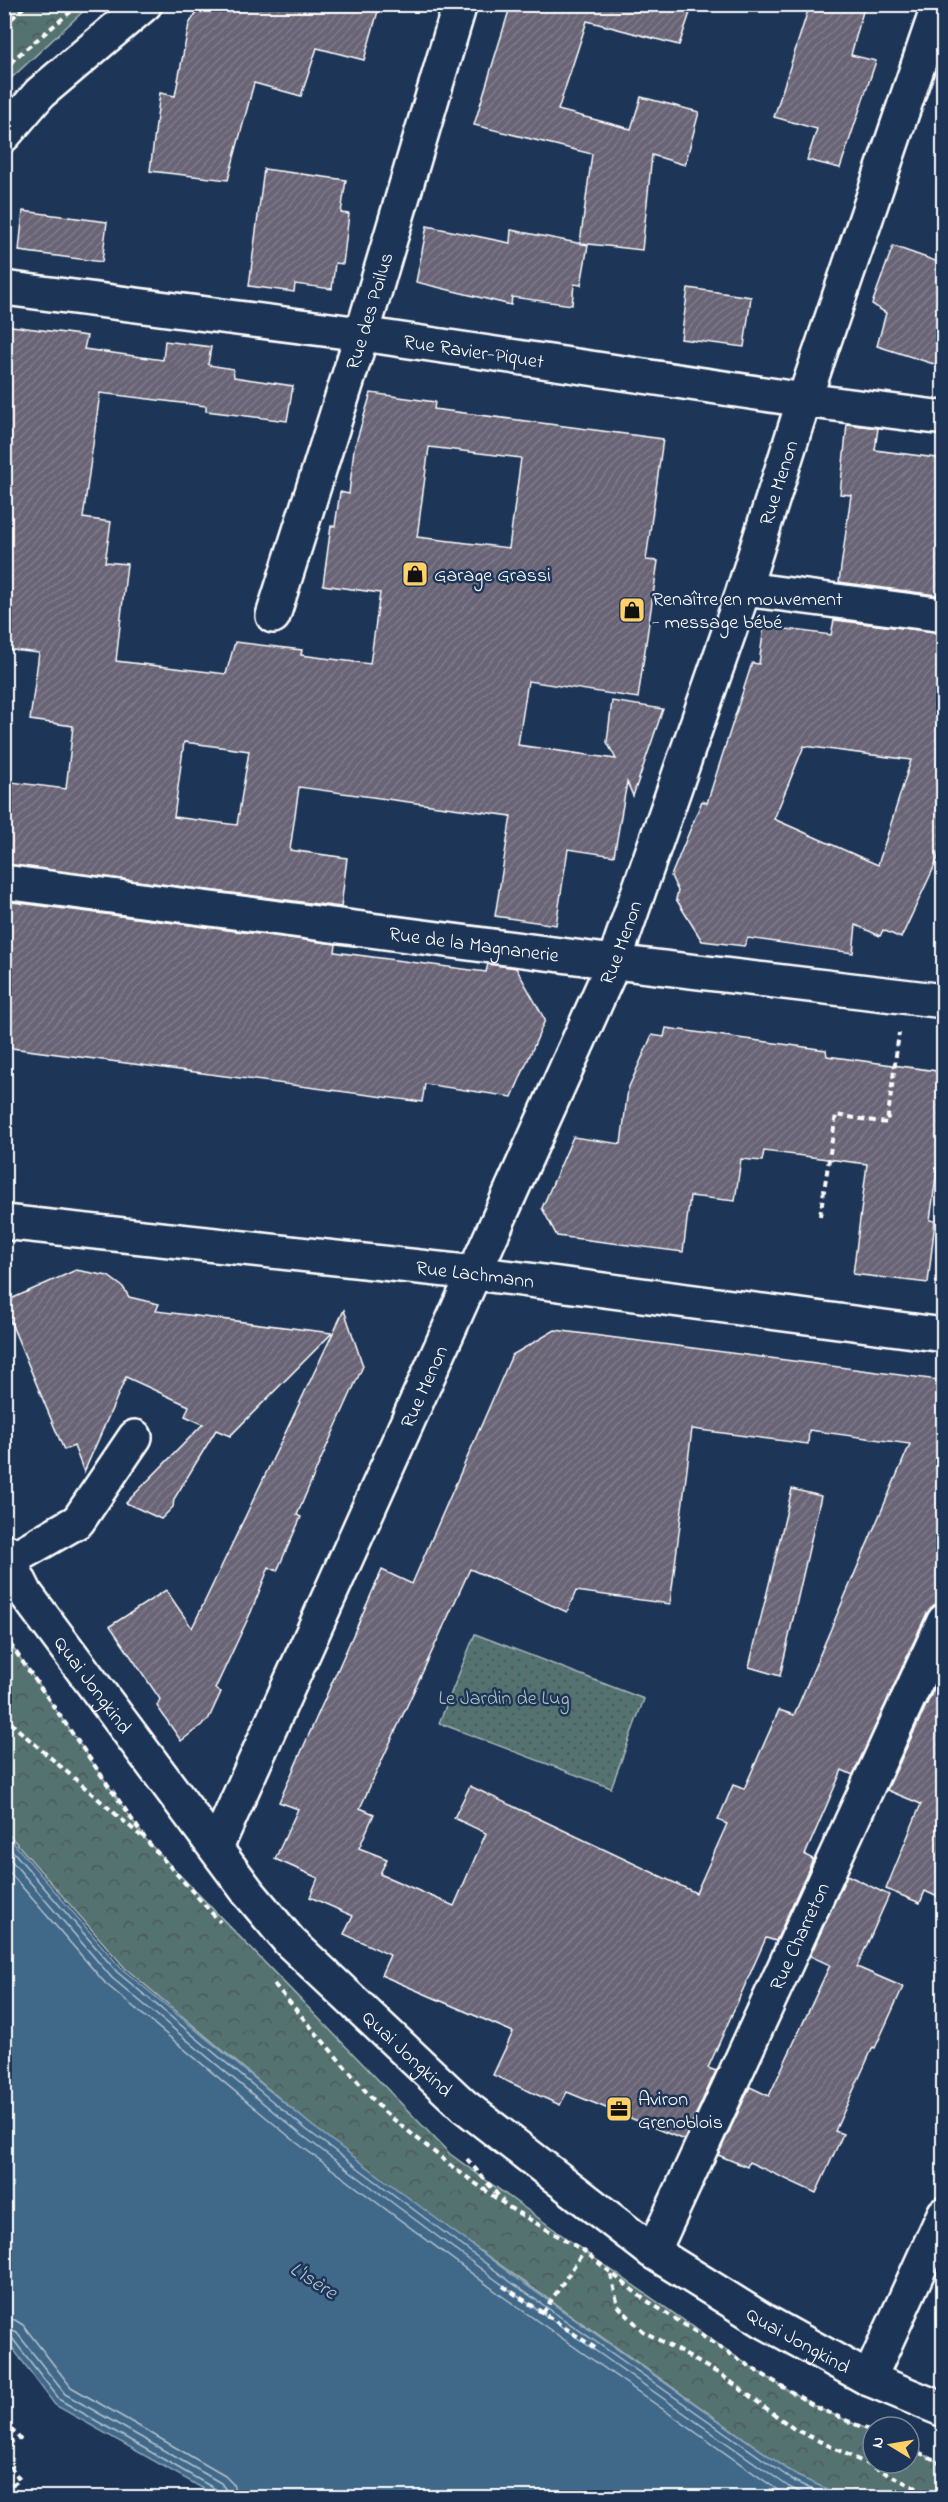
<svg xmlns="http://www.w3.org/2000/svg" width="948" height="2502" viewBox="0 0 948 2502" font-family="'Indie Flower',sans-serif">
<style>
.forest{fill:url(#forest-crowns);stroke:#a9b8b8;stroke-width:1.5}
.garden{fill:url(#garden-dots);stroke:#a9b8b8;stroke-width:1.5}
.water{fill:#416888;stroke:#8da4b8;stroke-width:1.5}
.lines{fill:none;stroke-linecap:round;stroke-linejoin:round}
.shore{stroke:#b3c3cf;stroke-width:1.5}
.building{fill:url(#building-hatch);stroke:#fff;stroke-width:1.5;fill-rule:evenodd}
.minor-casing{stroke:#fff;stroke-width:38}
.path{stroke:#fff;stroke-width:4;stroke-dasharray:6 4.5;stroke-linecap:butt}
.minor{stroke:#1d3557;stroke-width:33}
.labels{text-anchor:middle;stroke-width:5;stroke-linejoin:round;paint-order:stroke}
.street-label{font-size:20px;fill:#fff;stroke:#1d3557}
.poi-label{font-size:20px;fill:#fff;stroke:#1d3557;text-anchor:start}
.park-label{font-size:20px;fill:#b2c0bf;stroke:#1d3557}
.water-label{font-size:21px;font-style:italic;fill:#b3c3cf;stroke:#1d3557}
</style>
<defs>
<pattern id="forest-crowns" width="20" height="18" patternUnits="userSpaceOnUse" patternTransform="scale(1.5)"><rect width="20" height="18" fill="#537270"/><path d="M2 6a3 3 0 1 1 6 0M12 15a3 3 0 1 1 6 0" fill="none" stroke="#4e5959"/></pattern>
<pattern id="garden-dots" width="8" height="8" patternUnits="userSpaceOnUse" patternTransform="scale(1.5)"><rect width="8" height="8" fill="#537270"/><path d="M2 2h.1M6 6h.1" fill="none" stroke="#4e5959" stroke-width="1.8" stroke-linecap="round"/></pattern>
<pattern id="building-hatch" width="6" height="6" patternUnits="userSpaceOnUse" patternTransform="scale(1.5)"><rect width="6" height="6" fill="#686475"/><path d="M-1 1l2-2M0 6l6-6M5 7l2-2" fill="none" stroke="#7f7b8a"/></pattern>
</defs>
<rect width="100%" height="100%" fill="#1d3557"/>
<filter id="ink" filterUnits="userSpaceOnUse"><feTurbulence type="fractalNoise" baseFrequency=".0167" numOctaves="2"/><feDisplacementMap in="SourceGraphic" scale="12" xChannelSelector="R" yChannelSelector="G"/><feConvolveMatrix kernelMatrix="1 2 1 2 8 2 1 2 1" color-interpolation-filters="sRGB"/></filter>
<g filter="url(#ink)">
<!-- forest -->
<g class="forest">
<path d="M5 4H90V5L5 84Z"/>
<path d="M4 1635 147 1841 450 2154 584 2251 754 2369 816 2407 873 2432V2463H909V2448L943 2464V2497H845L797 2476 444 2225 311 2125 125 1968 5 1830Z"/>
</g>
<!-- garden -->
<path class="garden" d="M475 1634 644 1699 611 1788 439 1723Z"/>
<!-- water -->
<path class="water" d="M4 1832 121 1968 311 2125 516 2278 797 2476 845 2497H218L55 2405 5 2338Z"/>
<g class="lines">
<!-- shore -->
<g class="shore">
<path d="M4 1841 117 1972 307 2130 512 2283 794 2481 830 2498"/>
<path d="M4 1852 112 1978 303 2136 508 2289 789 2487 812 2498"/>
<path d="M4 1866 106 1984 297 2143 502 2296 789 2498"/>
<path d="M4 2318 15 2320 23 2325 71 2387 225 2476 233 2484 237 2498"/>
<path d="M4 2327 17 2333 65 2394 221 2483 226 2490 227 2498"/>
<path d="M4 2335 12 2338 60 2400 217 2490 220 2498"/>
</g>
</g>
<!-- building -->
<g class="building">
<path d="M202 4H380L364 60 317 48 301 96 254 83 228 180 150 171 160 93 175 96 189 24Z"/>
<path d="M511 4H693L679 45 587 21 558 110 631 129 641 97 699 112 685 165 652 155 642 250 580 243 592 154 474 125Z"/>
<path d="M810 4H865L851 55 876 61 840 168 807 160 817 129 774 117Z"/>
<path d="M264 169 346 180 341 213 349 214 343 264 335 263 332 289 295 284 294 292 249 286Z"/>
<path d="M23 211 107 222 102 262 19 251Z"/>
<path d="M427 226 510 243 511 230 588 245 581 285 574 284 572 305 512 297 511 305 416 282Z"/>
<path d="M893 246 944 264V346L937 365 877 346 886 313 872 304Z"/>
<path d="M688 288 751 297 744 347 681 339Z"/>
<path d="M4 325 87 336 84 349 163 360 165 341 211 347 208 365 233 369 234 377 293 386 287 421 206 411V406L100 393 83 518 111 522 105 562 127 564 116 661 226 674 235 642 302 650 301 655 370 664 380 593 323 585 331 526H335L340 492 349 494 354 449 371 393 435 402 434 409 663 439 646 560 658 561 638 698 528 681 518 745 616 759 607 742 612 701 663 709 633 796 627 782 614 856 568 849 556 925 495 916 511 816 299 787 290 850 347 858 341 907 4 864V781L66 789 73 726 30 720 39 653 4 649ZM429 447 521 458 509 548 417 537ZM184 742 249 751 237 825 174 817Z"/>
<path d="M847 424 878 428 875 450 944 459V596L839 582 851 495 840 494Z"/>
<path d="M834 620 944 633V839L936 863 901 938 883 930 880 936 856 925 853 953 748 938 744 946 702 941 676 899 678 891 671 876 702 801 707 803 752 663 759 664 764 626 831 635ZM804 746 911 760 878 865 774 819Z"/>
<path d="M4 901 336 944 335 952 486 972 488 964 516 968 545 1020 512 1097 425 1084 422 1102 4 1047Z"/>
<path d="M666 1028 826 1050 827 1056 944 1072V1149H940L930 1220 935 1221 928 1283 853 1274 867 1164 764 1151 762 1161 741 1159 735 1201 690 1196 683 1252 557 1236 542 1208 573 1137 621 1144 628 1089 652 1035 664 1037Z"/>
<path d="M76 1270 108 1276 123 1287 129 1297 159 1304 156 1311 332 1333 230 1436 216 1430 174 1499 173 1507 161 1519 126 1503 203 1424 185 1416 189 1406 126 1377 84 1472 74 1446 64 1450 4 1306V1302Z"/>
<path d="M344 1310 363 1366 317 1468 297 1515 301 1517 277 1571 269 1567 251 1612 215 1689 221 1692 208 1720 181 1741 157 1706 160 1699 110 1626 166 1590 192 1628Z"/>
<path d="M555 1330 938 1380 944 1367V1602L934 1605 927 1613 853 1775 842 1770 805 1855 813 1859 776 1941 766 1938 708 2068 716 2071 684 2140 567 2092 560 2105 493 2075 513 2032 381 1975 390 1955 344 1934 353 1916 310 1897 318 1878 275 1859 298 1809 279 1802 382 1570 412 1584 512 1355ZM692 1429 808 1444 809 1430 910 1444 794 1715 779 1710 744 1789 733 1785 718 1820 727 1824 696 1893 470 1786 454 1818 486 1833 454 1906 380 1874 387 1859 359 1848 374 1814 360 1808 470 1569 567 1612 576 1591 670 1604Z"/>
<path d="M792 1489 821 1496 780 1676 749 1667Z"/>
<path d="M944 1667V1900L925 1891 920 1903 886 1889 921 1804 887 1790Z"/>
<path d="M847 1875 889 1895 857 1967 903 1987 875 2048 873 2047 835 2131 843 2134 816 2193 749 2162 747 2167 718 2155 750 2087 769 2096 830 1965 810 1956Z"/>
</g>
<g class="lines">
<defs>
<g id="minor">
<path d="M4 135 40 93 145 4"/>
<path id="s1" d="M4 288 362 334 804 400 944 418"/>
<path d="M744 589 944 615"/>
<path id="s2" d="M273 616 362 334 460 4"/>
<path id="s3" d="M4 882 614 962 944 1001"/>
<path id="s4" d="M4 1222 475 1273 944 1335"/>
<path id="s5" d="M4 1550 26 1594 248 1892 290 1942 463 2105 653 2252 764 2321 869 2379 944 2410"/>
<path d="M10 1560 78 1521 135 1437"/>
<path id="s6" d="M216 1848 614 962 744 589 804 400 939 4"/>
<path id="s7" d="M653 2252 944 1621"/>
<path d="M869 2379 944 2214"/>
</g>
</defs>
<!-- minor casing -->
<use href="#minor" class="minor-casing"/>
<!-- path -->
<g class="path">
<path d="M4 26 27 4"/>
<path d="M4 71 15 58 80 4"/>
<path d="M820 1216 836 1115 887 1123 899 1033"/>
<path d="M4 1635 147 1841 220 1922"/>
<path d="M4 1714 15 1727 141 1836"/>
<path d="M274 1984 382 2110 454 2168 510 2208 584 2251 641 2297 754 2369 816 2407 873 2432"/>
<path d="M467 2159 503 2201"/>
<path d="M611 2275 618 2306 643 2331 723 2376 794 2429 938 2498"/>
<path d="M503 2286 598 2350"/>
<path d="M543 2313 584 2251"/>
<path d="M4 2420 20 2439 4 2444"/>
<path d="M909 2448 944 2464"/>
<path d="M4 2457 20 2480 4 2489"/>
</g>
<!-- minor -->
<use href="#minor" class="minor"/>
</g>
</g>
<!-- icons -->
<defs>
<symbol id="shop-square" viewBox="-11 -11 22 22"><rect x="-9" y="-9" width="18" height="18" rx="4" fill="#ffd166" stroke="#1d3557"/><path d="M-5-2.5h2.3a2.7 3.5 0 0 1 5.4 0H5L5.5 6h-11ZM-1.5-2.5h3a1.5 2.3 0 0 0-3 0Z" fill="#111"/></symbol>
<symbol id="office-square" viewBox="-11 -11 22 22"><rect x="-9" y="-9" width="18" height="18" rx="4" fill="#ffd166" stroke="#1d3557"/><path d="M-6-3h4V-5.5h4V-3h4V5H-6ZM-1-4.5V-3h2v-1.5ZM-6 0V1H6V0Z" fill="#111"/></symbol>
</defs>
<g fill-rule="evenodd">
<use href="#shop-square" x="400" y="559" width="30" height="30"/>
<use href="#shop-square" x="617" y="595" width="30" height="30"/>
<use href="#office-square" x="604" y="2094" width="30" height="30"/>
</g>
<g class="labels">
<!-- street labels -->
<g class="street-label">
<text dy="7" stroke="none"><textPath href="#s2" startOffset="320">Rue des Poilus</textPath></text>
<text dy="7" stroke="none"><textPath href="#s1" startOffset="474">Rue Ravier-Piquet</textPath></text>
<text dy="7" stroke="none"><textPath href="#s6" startOffset="1478">Rue Menon</textPath></text>
<text dy="7" stroke="none"><textPath href="#s3" startOffset="474">Rue de la Magnanerie</textPath></text>
<text dy="7" stroke="none"><textPath href="#s6" startOffset="992">Rue Menon</textPath></text>
<text dy="7" stroke="none"><textPath href="#s4" startOffset="474">Rue Lachmann</textPath></text>
<text dy="7" stroke="none"><textPath href="#s6" startOffset="506">Rue Menon</textPath></text>
<text dy="7" stroke="none"><textPath href="#s5" startOffset="162">Quai Jongkind</textPath></text>
<text dy="7" stroke="none"><textPath href="#s7" startOffset="348">Rue Charreton</textPath></text>
<text dy="7" stroke="none"><textPath href="#s5" startOffset="648">Quai Jongkind</textPath></text>
<text dy="7" stroke="none"><textPath href="#s5" startOffset="1134">Quai Jongkind</textPath></text>
</g>
<!-- poi labels -->
<g class="poi-label">
<text x="434" y="581">Garage Grassi</text>
<text x="652" y="605">Renaître en mouvement<tspan x="652" dy="23">- message bébé</tspan></text>
<text x="638" y="2105">Aviron<tspan x="638" dy="23">Grenoblois</tspan></text>
</g>
<!-- park labels -->
<g class="park-label">
<text x="504" y="1704">Le Jardin de Lug</text>
</g>
<!-- water labels -->
<g class="water-label">
<text transform="translate(314 2280) rotate(33)" y="7">L'Isère</text>
</g>
</g>
<!-- margin -->
<rect width="948" height="2502" fill="none" stroke="#1d3557" stroke-width="24"/>
<rect x="12" y="12" width="924" height="2478" fill="none" stroke="#fff" stroke-width="2" filter="url(#ink)"/>
<!-- north arrow -->
<g transform="translate(891 2445) rotate(281)"><circle r="28" fill="#1d3557" stroke="#77869a" stroke-width="1.5"/>
<path d="M0-4.5L10 22L0 15L-10 22Z" fill="#ffd166"/>
<text y="-9" font-size="16" font-weight="bold" text-anchor="middle" fill="#ffffff">N</text>
</g>
</svg>
